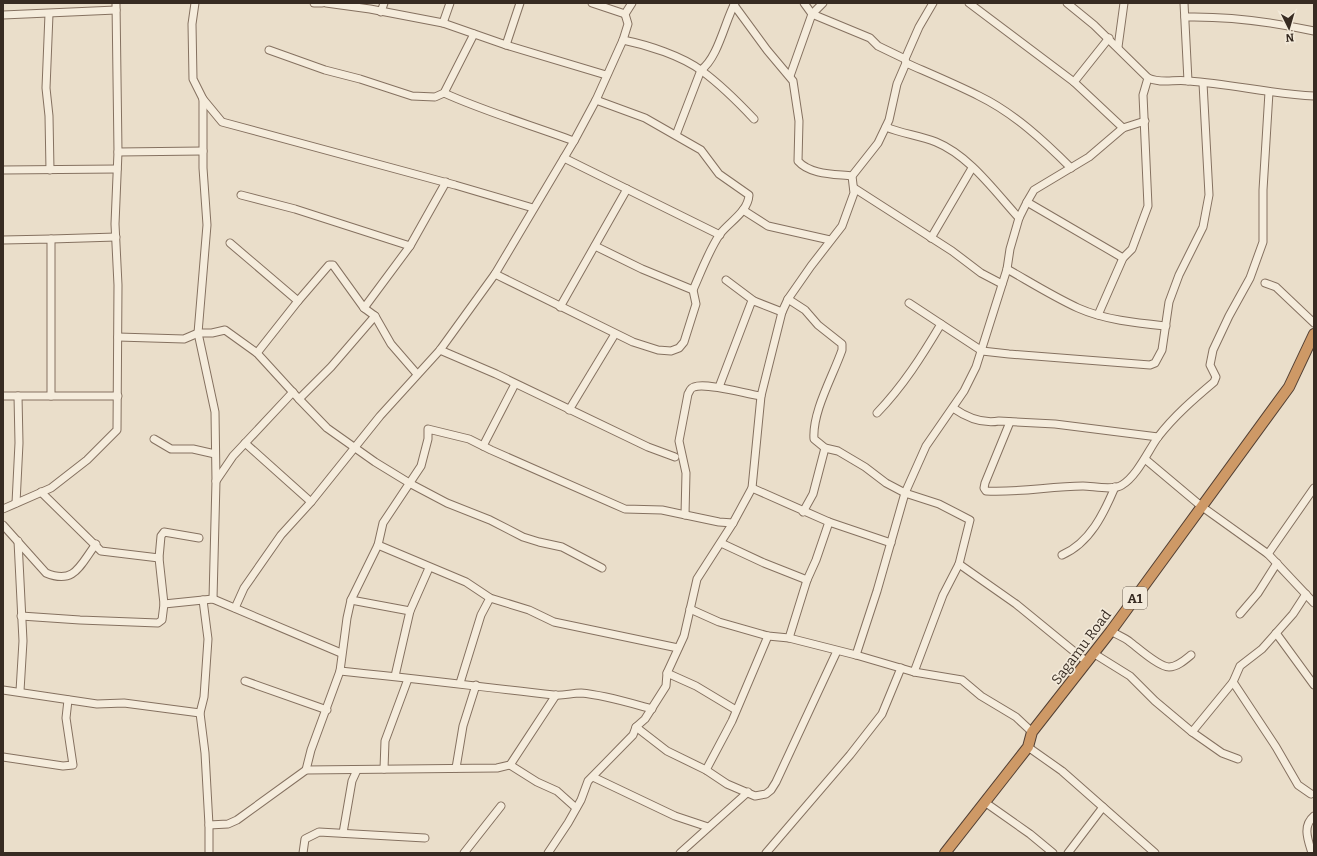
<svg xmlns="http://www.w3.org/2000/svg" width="1317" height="856" viewBox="0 0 1317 856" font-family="Bitter,serif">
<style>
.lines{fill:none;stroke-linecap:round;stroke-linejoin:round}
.minor-casing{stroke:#857160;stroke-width:9}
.highway-casing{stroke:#534034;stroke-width:12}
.minor{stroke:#f5ecdc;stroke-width:7}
.highway{stroke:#ce9966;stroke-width:10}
.labels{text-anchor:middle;stroke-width:3.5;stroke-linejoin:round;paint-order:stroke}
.shield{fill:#f2e9d9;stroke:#6f6459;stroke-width:1}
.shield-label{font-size:13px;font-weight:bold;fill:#372b22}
.street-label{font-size:14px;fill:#372b22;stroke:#f2e9d9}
</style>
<rect width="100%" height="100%" fill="#eadeca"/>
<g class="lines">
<defs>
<g id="minor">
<path d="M195 3 192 24 193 79 203 99V168L207 225 198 333 215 412 216 481 213 599"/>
<path d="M314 3H322"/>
<path d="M326 3 370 9 443 23 506 45 606 75"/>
<path d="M592 3 625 14"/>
<path d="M804 3 812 14 870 38 878 46 905 59"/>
<path d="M969 3 1074 82 1123 128"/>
<path d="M1067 3 1094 25 1148 78 1143 95 1148 206 1132 249 1123 258 1098 315"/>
<path d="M1184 3 1188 81"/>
<path d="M734 5 767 50 793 81 799 121 798 161C810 175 836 174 852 176"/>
<path d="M381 12 384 3"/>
<path d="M49 14 46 88 49 116 50 170"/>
<path d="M3 15 116 10"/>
<path d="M1185 17C1228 16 1272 22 1314 31"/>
<path d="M443 23 450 3"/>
<path d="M623 40C648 45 682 56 702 71 721 85 738 102 754 119"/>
<path d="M506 45 520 3"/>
<path d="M1118 47 1124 3"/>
<path d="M269 50 325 70 360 79 412 96 435 97 444 93 474 34"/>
<path d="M906 63C931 74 955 84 979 96 1014 113 1044 141 1071 168"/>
<path d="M790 76 812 14 823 3"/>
<path d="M1148 78C1161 84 1175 79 1189 81 1231 84 1272 94 1314 96"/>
<path d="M1074 82 1109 38"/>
<path d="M444 93C486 112 531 125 574 141"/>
<path d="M203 99 222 122 455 185 533 208"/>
<path d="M886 127C902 134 919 135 936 142 970 156 995 192 1019 218"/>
<path d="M676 135 701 70C718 58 725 21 735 3"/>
<path d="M118 152 203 151"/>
<path d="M564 158 720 235"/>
<path d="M3 170 117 169"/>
<path d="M854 188 952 251 981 273 1002 284"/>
<path d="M241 195 295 209 410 246 446 182"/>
<path d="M1027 202 1123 258"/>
<path d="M743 210 768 226 830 240"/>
<path d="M931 238 972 168"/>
<path d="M51 239 116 237"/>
<path d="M3 240 51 239V396H118"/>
<path d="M230 243 298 301"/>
<path d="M595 246 642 269 693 290"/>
<path d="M1007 269C1030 282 1054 297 1078 308 1105 320 1136 323 1166 326"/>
<path d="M495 274 633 342 658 350 671 351 679 348 684 342 696 304 693 290C701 272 709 250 720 234 729 222 748 212 749 195L719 174 701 150 645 118 596 100"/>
<path d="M726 280 754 301"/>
<path d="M1265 283 1276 287 1314 323"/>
<path d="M788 299 805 310 818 325 842 344V350C833 376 812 412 814 439L825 448 838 451 865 467 886 483 905 493 939 504 970 520 959 564 943 595 914 672"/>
<path d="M909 303 982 351 1009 354 1150 365 1155 363 1162 350 1169 302 1179 275 1203 227 1209 195 1203 83"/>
<path d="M560 307 627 189"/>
<path d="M364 308 410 246"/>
<path d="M118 337 184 339 198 333H212L225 330 257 353 298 301 329 265H333L364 308 375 316 391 344 417 374"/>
<path d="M440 350 496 374 648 447 675 457"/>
<path d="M257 353 299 399 331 367 375 316"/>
<path d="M719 387 751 303 754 301 782 312"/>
<path d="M3 396H51"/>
<path d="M299 399 327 428 375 462 411 484 447 503 490 520 523 537 539 542 562 547 602 568"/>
<path d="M953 408C966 417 983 424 999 421L1055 424 1158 437"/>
<path d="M569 410 615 334"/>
<path d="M877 413C903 386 922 356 941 324"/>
<path d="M1010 422 985 483 984 488 986 491C1018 493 1051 486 1083 486 1093 486 1113 491 1122 485 1137 476 1148 451 1158 437 1174 416 1195 398 1214 382L1216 377 1210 365 1213 350 1229 316 1250 278 1263 242V190L1269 92"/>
<path d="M154 439 171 449H193L215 454"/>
<path d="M245 443 311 502"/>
<path d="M483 446 515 384"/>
<path d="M1145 459 1201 506 1268 554 1314 603"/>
<path d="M216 481 233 456 293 392"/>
<path d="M752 488 829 522 891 543"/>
<path d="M41 492 101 551 159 558 161 536 164 532 199 538"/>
<path d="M16 503 19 443 18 396"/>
<path d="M3 509 51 488 87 460 117 430 118 285 115 224 118 152 116 3"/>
<path d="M803 512 813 494 825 448"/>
<path d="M685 515 686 473 679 441 688 394C690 391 690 388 694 387 706 382 746 394 761 396"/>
<path d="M3 525 46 573C75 585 80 565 96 544"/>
<path d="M18 541 23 641 20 691"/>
<path d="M721 543 764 563 807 580"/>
<path d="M378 545 466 582 490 598 529 610 554 622 678 648"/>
<path d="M1268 554 1314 488"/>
<path d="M1062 555C1090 543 1104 513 1115 487"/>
<path d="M959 564 1016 604 1087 662"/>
<path d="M203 600 208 639 204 697 200 713 205 753 209 825V853"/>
<path d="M351 600 410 611"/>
<path d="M164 604 213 599 341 653"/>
<path d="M235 608 244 588 281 535 311 502 380 416 440 350 495 274 574 141 596 100 623 40 628 24 625 14 632 3"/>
<path d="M690 609 719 622 768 636 789 638 856 655 914 672 962 680 981 696 1016 717 1032 732"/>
<path d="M1240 614 1258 593 1277 563"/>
<path d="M21 616 80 620 158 623 162 620 164 604 159 558"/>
<path d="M1111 631C1117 635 1124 637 1130 642 1138 648 1159 667 1169 667 1177 667 1185 660 1191 655"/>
<path d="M1276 633 1314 685"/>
<path d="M789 638 807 580 816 560 829 522"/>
<path d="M1093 653 1130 676 1155 701 1192 732 1222 753 1238 759"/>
<path d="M856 655 877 591 905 493 926 446 964 391 976 367 1007 269 1010 249 1019 218 1027 202 1034 190 1089 157 1123 128 1145 121"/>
<path d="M340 671C411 678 482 687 554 695 563 696 572 693 581 693 605 695 630 703 652 709"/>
<path d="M667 673 696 686 736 710"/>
<path d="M395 676 410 611 429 568"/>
<path d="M245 681 327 710"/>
<path d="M1233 682 1276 747 1298 785 1311 794"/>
<path d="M460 683 481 615 490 598"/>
<path d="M3 690 97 704 124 703 200 713"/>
<path d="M636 727 667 751 706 770 727 784 755 796 766 794 771 790 776 782 837 651"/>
<path d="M1192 732 1233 682 1240 666 1262 649 1293 614 1306 594"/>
<path d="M1028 747 1062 771 1155 853"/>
<path d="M3 757 63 766 73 765 66 718 68 700"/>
<path d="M510 765 537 782 557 791 576 808"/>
<path d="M456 768 463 726 476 685"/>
<path d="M384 769 385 741 408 679"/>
<path d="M306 770 311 750 340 671 347 618 351 600 378 545 383 523 421 466 428 439V429L469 439 491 450 625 509 662 510 719 522 733 523"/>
<path d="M706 770 732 721 768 636"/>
<path d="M593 777 675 816 708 827"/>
<path d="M986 803 1030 834 1053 853"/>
<path d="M209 825 228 824 237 820 306 770 497 768 510 765 556 695"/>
<path d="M343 833 352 781 357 770"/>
<path d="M303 853 305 839 319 832 425 838"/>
<path d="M464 853 501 806"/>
<path d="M548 853 568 823 581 800 588 781 633 735 636 727 645 719 666 686 667 673 684 636 697 579 733 523 752 488 761 396 782 312 788 299 811 266 842 226 854 193 852 176 878 143 889 120 897 84 906 63 905 59 919 27 933 3"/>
<path d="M680 853 748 792"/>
<path d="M766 853 850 755 882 714 901 668"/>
<path d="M1068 853 1103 807"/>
<path d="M1312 853C1308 840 1302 826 1314 816"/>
</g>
<path id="highway" d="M945 853 1028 747 1032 732 1111 631 1289 387 1314 334"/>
</defs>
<!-- minor casing -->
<use href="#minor" class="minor-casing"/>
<!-- highway casing -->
<use href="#highway" class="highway-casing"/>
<!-- minor -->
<use href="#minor" class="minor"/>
<!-- highway -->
<use href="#highway" class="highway"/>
</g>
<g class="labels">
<!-- shield labels -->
<rect class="shield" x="1123" y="587" width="24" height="22" rx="3"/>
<g class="shield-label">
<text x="1135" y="603">A1</text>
</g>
<!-- street labels -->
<g class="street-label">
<text transform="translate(1081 647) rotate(-53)" y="5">Sagamu Road</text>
</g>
</g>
<!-- border -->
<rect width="1317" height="856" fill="none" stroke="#372b22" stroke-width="8"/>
<!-- north arrow -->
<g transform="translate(1289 28) rotate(175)" stroke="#f2e9d9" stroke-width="3" paint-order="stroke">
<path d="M0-3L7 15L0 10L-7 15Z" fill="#372b22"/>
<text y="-6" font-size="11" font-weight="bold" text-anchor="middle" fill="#372b22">N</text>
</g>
</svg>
